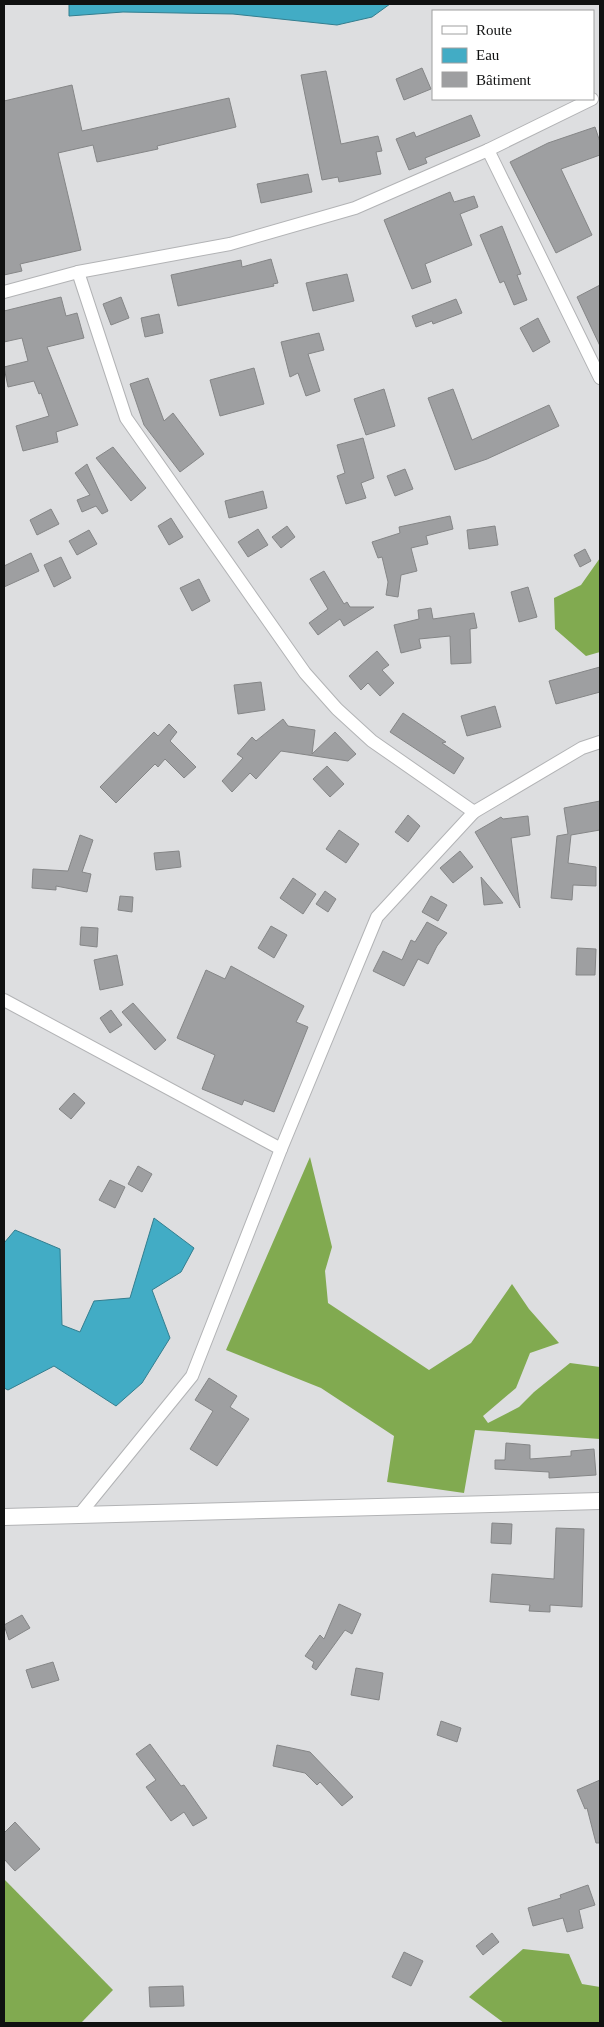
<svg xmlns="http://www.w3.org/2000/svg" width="604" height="2027" viewBox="0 0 604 2027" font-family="Georgia,serif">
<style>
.forest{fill:#81aa50}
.water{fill:#42acc5;stroke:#337e8f}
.building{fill:#9e9fa1;stroke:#858687}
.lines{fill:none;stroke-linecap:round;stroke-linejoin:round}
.street-casing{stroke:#b2b3b5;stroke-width:14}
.secondary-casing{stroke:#b2b3b5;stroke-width:18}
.street{stroke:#fff;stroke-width:12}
.secondary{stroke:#fff;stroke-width:16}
</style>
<rect width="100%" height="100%" fill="#dddee0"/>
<!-- forest -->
<g class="forest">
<path d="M600 558V652L586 656 555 629 554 598 581 585Z"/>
<path d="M310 1157 332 1247 325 1271 328 1303 429 1370 471 1343 512 1284 529 1309 559 1343 530 1353 516 1388 483 1416 488 1423 519 1407 534 1392 570 1363 600 1367V1439L475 1430 464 1493 387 1482 394 1436 321 1388 226 1350Z"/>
<path d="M4 1879 113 1990 81 2023H4Z"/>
<path d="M523 1949 569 1954 582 1984 600 1987V2023H504L469 1997Z"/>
</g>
<!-- water -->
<g class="water">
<path d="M69 4H390L372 17 337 25 233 14 123 12 69 16Z"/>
<path d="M154 1218 194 1248 181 1272 152 1290 170 1338 142 1383 116 1406 54 1366 8 1390 4 1388V1243L15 1230 60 1249 62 1325 80 1332 94 1301 130 1298Z"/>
</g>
<!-- building -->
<g class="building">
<path d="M422 68 431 89 404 100 396 79Z"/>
<path d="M326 71 341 144 378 136 382 151 376 152 381 174 339 182 338 177 322 180 301 75Z"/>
<path d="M72 85 82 131 229 98 236 127 157 146 158 149 97 162 93 145 58 153 81 250 20 264 22 271 4 275V101Z"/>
<path d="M471 115 480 136 425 158 427 163 409 170 396 139 414 132 416 137Z"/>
<path d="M595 127 600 142V155L561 169 592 235 556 253 510 162 548 143Z"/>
<path d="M308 174 312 192 261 203 257 184Z"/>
<path d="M450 192 454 202 474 196 478 207 460 214 472 245 425 264 431 282 412 289 384 220Z"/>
<path d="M502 226 521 274 517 275 527 300 514 305 504 281 500 283 480 235Z"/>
<path d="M271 259 278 283 273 284 274 286 178 306 171 275 241 260 242 267Z"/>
<path d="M347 274 354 301 313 311 306 283Z"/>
<path d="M600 285V346L577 297Z"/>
<path d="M61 297 66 316 77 313 84 338 47 347 78 425 56 432 58 442 23 451 16 426 49 416 41 393 39 394 34 381 8 387 4 367 28 361 22 338 4 342V311Z"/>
<path d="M121 297 129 318 111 325 103 304Z"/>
<path d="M456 299 462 313 433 324 432 321 416 327 412 316Z"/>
<path d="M159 314 163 333 145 337 141 318Z"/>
<path d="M538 318 550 342 533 352 520 328Z"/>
<path d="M319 333 324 350 308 354 320 391 306 396 298 373 290 377 281 342Z"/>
<path d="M254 368 264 404 220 416 210 380Z"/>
<path d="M148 378 164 421 173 413 204 454 180 472 144 425 130 384Z"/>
<path d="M384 389 395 426 366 435 354 399Z"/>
<path d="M453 389 472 440 549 405 559 426 487 459 455 470 428 398Z"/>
<path d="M363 438 374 478 361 483 366 498 346 504 337 476 345 473 337 445Z"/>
<path d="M113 447 146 488 131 501 96 458Z"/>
<path d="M87 464 108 511 102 514 96 506 82 512 77 500 90 495 75 473Z"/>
<path d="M405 469 413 489 395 496 387 476Z"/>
<path d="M263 491 267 508 229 518 225 501Z"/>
<path d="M51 509 59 524 37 535 30 520Z"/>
<path d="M450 516 453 529 426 536 428 544 411 548 417 571 401 575 398 597 386 595 388 582 382 557 378 558 372 542 400 533 399 527Z"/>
<path d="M171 518 183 537 169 545 158 526Z"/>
<path d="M287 526 295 537 281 548 272 537Z"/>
<path d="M495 526 498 545 469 549 467 530Z"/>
<path d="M258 529 268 545 248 557 238 542Z"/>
<path d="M89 530 97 544 77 555 69 541Z"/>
<path d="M585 549 591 561 580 567 574 555Z"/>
<path d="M31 553 39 571 4 587V566Z"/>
<path d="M61 557 71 578 54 587 44 565Z"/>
<path d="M324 571 344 604 347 602 350 607H374L344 626 340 619 318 635 309 623 328 609 310 579Z"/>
<path d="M199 579 210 601 192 611 180 588Z"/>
<path d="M528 587 537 617 519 622 511 592Z"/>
<path d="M431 608 433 619 474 613 477 628 470 629 471 663 451 664 450 636 419 639 421 648 401 653 394 625 419 619 418 610Z"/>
<path d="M377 651 389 665 382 670 394 683 380 696 368 683 361 690 349 676Z"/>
<path d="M600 667V692L556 704 549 681Z"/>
<path d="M261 682 265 710 238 714 234 685Z"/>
<path d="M495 706 501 727 467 736 461 716Z"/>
<path d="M403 713 446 742 442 743 464 758 454 774 390 732Z"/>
<path d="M283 719 288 726 315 730 312 754 335 732 356 754 348 761 281 751 256 779 250 773 232 792 222 781 243 758 237 754 252 737 256 741Z"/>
<path d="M169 724 177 732 170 741 196 767 184 778 165 759 158 767 155 764 116 803 100 787 154 732 158 736Z"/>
<path d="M327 766 344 784 330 797 313 779Z"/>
<path d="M600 801V830L571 835 568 863 596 867V886L573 885 572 900 551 898 557 836 568 834 564 808Z"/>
<path d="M408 815 420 826 408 842 395 832Z"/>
<path d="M528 816 530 835 511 838 520 908 475 832 501 817 503 819Z"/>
<path d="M339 830 359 844 346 863 326 849Z"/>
<path d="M80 835 93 840 82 872 91 874 87 892 56 886V890L32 888 33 869 68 871Z"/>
<path d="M179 851 181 867 156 870 154 853Z"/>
<path d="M460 851 473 867 453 883 440 868Z"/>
<path d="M481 877 503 903 484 905Z"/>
<path d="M293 878 316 894 303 914 280 898Z"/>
<path d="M325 891 336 899 328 912 316 904Z"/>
<path d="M120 896 133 897 132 912 118 910Z"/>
<path d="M431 896 447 905 438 921 422 912Z"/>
<path d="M427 922 447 933 437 946 428 964 418 959 404 986 373 971 383 951 402 960 411 940 415 942Z"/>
<path d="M271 926 287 935 274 958 258 948Z"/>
<path d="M81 927 98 928 97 947 80 945Z"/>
<path d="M577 948 596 949 595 975H576Z"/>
<path d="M117 955 123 985 100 990 94 960Z"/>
<path d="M231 966 304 1006 296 1022 308 1027 274 1112 244 1100 242 1105 202 1089 215 1055 177 1038 206 970 225 979Z"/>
<path d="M133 1003 166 1040 155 1050 122 1012Z"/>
<path d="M111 1010 122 1025 110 1033 100 1018Z"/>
<path d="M74 1093 85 1103 71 1119 59 1109Z"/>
<path d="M138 1166 152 1174 142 1192 128 1184Z"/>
<path d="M110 1180 125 1187 115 1208 99 1200Z"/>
<path d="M209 1378 237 1396 230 1407 249 1419 217 1466 190 1449 213 1411 195 1400Z"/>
<path d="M506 1443 530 1445V1459L571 1456V1451L594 1449 596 1475 549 1478V1472L495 1469V1460H505Z"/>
<path d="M492 1523 512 1524 511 1544 491 1543Z"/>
<path d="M556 1528 584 1529 582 1607 550 1605V1612L529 1611 530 1605 490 1602 492 1574 554 1579Z"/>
<path d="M339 1604 361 1614 352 1634 345 1630 316 1670 312 1667 314 1662 305 1656 320 1635 324 1639Z"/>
<path d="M22 1615 30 1628 9 1640 4 1625Z"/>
<path d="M53 1662 59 1680 32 1688 26 1670Z"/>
<path d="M356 1668 383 1673 379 1700 351 1695Z"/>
<path d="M441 1721 461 1728 457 1742 437 1735Z"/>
<path d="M150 1744 181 1786 184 1785 207 1818 193 1826 184 1812 171 1821 146 1787 156 1780 136 1754Z"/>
<path d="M277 1745 310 1752 353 1797 342 1806 320 1782 317 1785 305 1773 273 1766Z"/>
<path d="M600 1780V1843H596L587 1808 585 1809 577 1790Z"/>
<path d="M15 1822 40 1849 15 1871 4 1859V1833Z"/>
<path d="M588 1885 595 1905 579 1910 583 1928 567 1932 563 1918 533 1926 528 1908 561 1898 560 1895Z"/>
<path d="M492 1933 499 1942 483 1955 476 1946Z"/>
<path d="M404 1952 423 1961 411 1986 392 1977Z"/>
<path d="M183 1986 184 2006 150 2007 149 1987Z"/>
</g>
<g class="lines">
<defs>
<g id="street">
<path d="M488 150 600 378"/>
<path d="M78 272 126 418 305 673 337 709 372 741 474 812"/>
<path d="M4 292 78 272 230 244 355 208 488 150 592 99"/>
<path d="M4 1000 281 1149"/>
<path d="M79 1515 192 1376 281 1149 377 917 474 812 582 748 600 742"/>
</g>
<path id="secondary" d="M4 1517 600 1501"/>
</defs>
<!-- street casing -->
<use href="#street" class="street-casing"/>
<!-- secondary casing -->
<use href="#secondary" class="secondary-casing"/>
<!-- street -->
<use href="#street" class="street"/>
<!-- secondary -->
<use href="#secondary" class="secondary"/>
</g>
<!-- border -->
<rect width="604" height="2027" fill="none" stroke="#101111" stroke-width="10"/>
<!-- legend -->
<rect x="432" y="10" width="162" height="90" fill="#ffffff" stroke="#9fa0a0"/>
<rect x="442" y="26" width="25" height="8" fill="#ffffff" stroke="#9fa0a0"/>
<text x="476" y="35" font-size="15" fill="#101111">Route</text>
<rect x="442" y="48" width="25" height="15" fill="#42acc5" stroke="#9fa0a0"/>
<text x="476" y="60" font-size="15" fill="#101111">Eau</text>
<rect x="442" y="72" width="25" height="15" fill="#9e9fa1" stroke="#9fa0a0"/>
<text x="476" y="85" font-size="15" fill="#101111">Bâtiment</text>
</svg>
